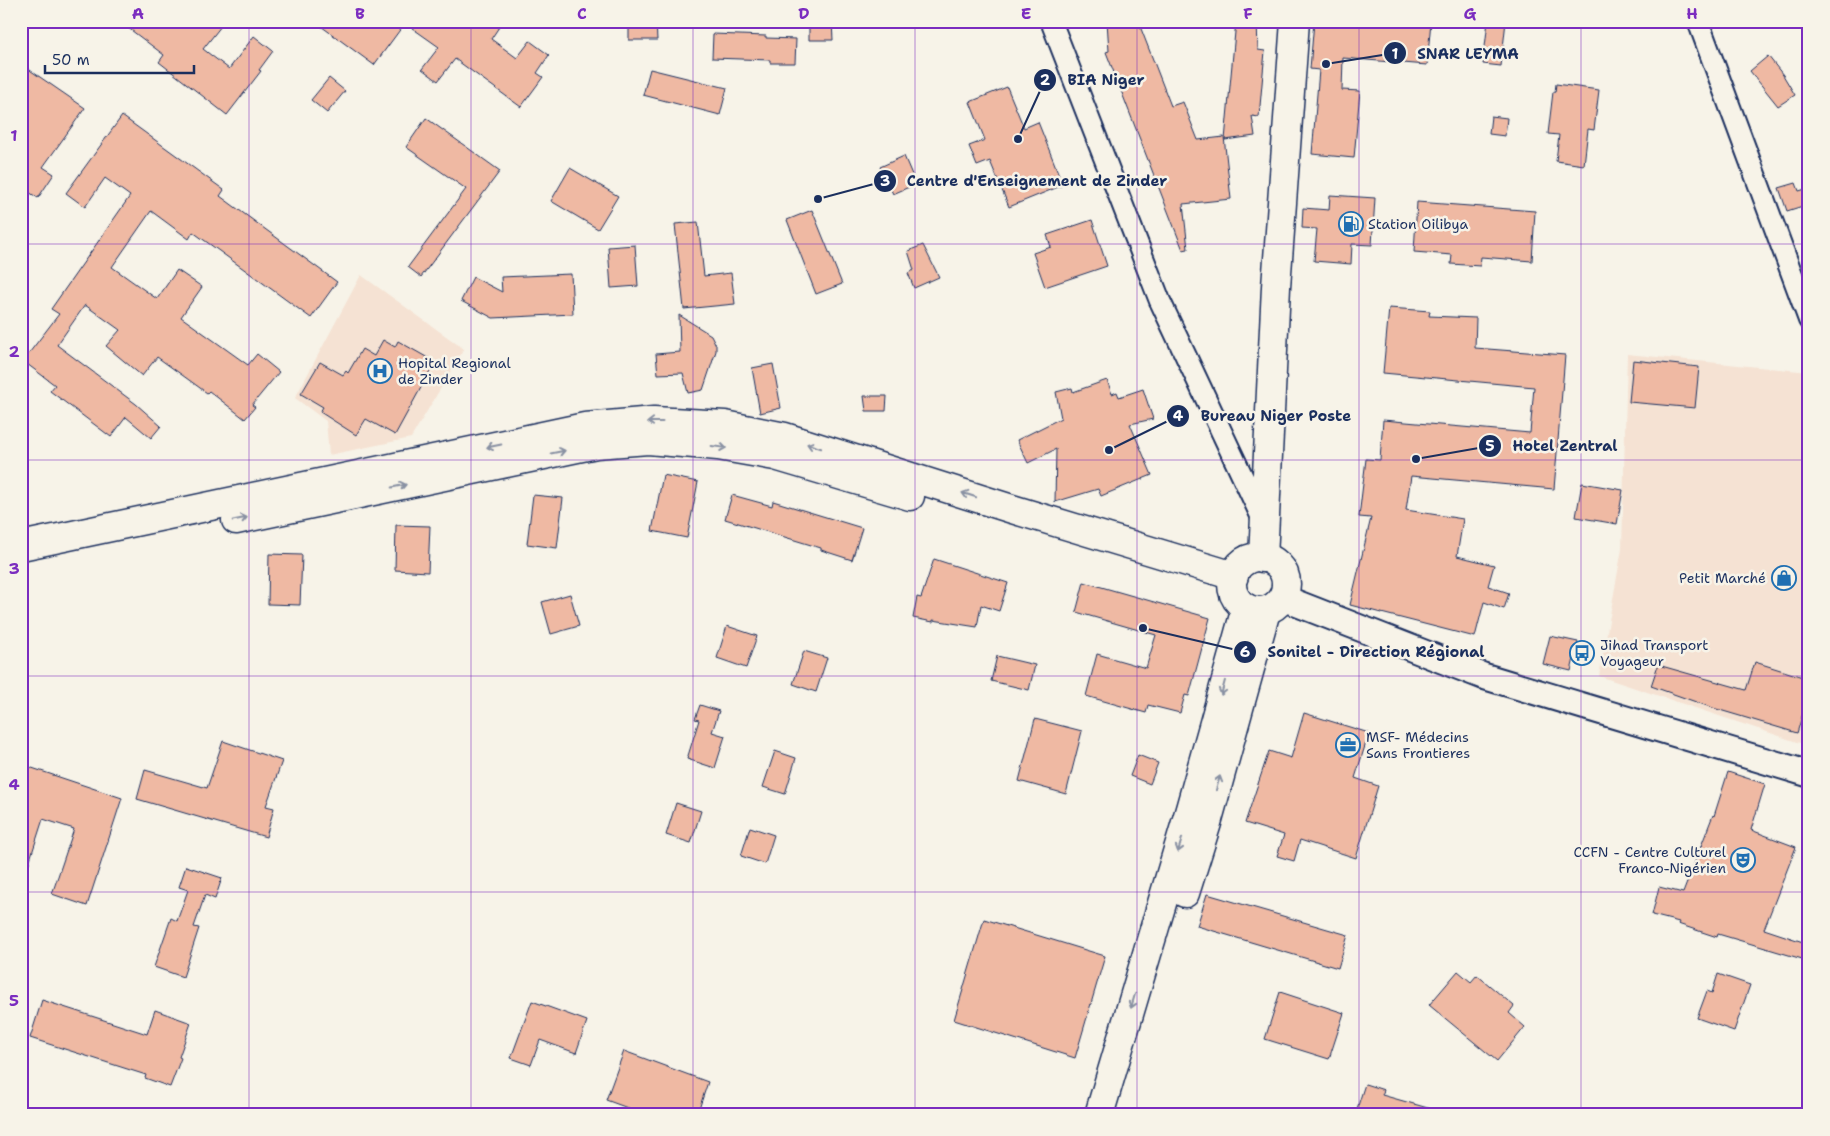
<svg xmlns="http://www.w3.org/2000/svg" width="1830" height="1136" viewBox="0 0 1830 1136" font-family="'Shantell Sans',sans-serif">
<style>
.built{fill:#f5e2d3}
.building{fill:#efb9a3;stroke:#1b2f5e}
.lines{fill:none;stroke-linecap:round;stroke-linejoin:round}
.minor-casing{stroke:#1b2f5e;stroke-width:24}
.tertiary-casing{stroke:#1b2f5e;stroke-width:29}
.trunk-casing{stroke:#1b2f5e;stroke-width:31}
.minor{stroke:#f7f3e8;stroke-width:20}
.tertiary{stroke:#f7f3e8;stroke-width:25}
.trunk{stroke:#f7f3e8;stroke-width:28}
.oneway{stroke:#8991a3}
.grid{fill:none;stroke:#7b2cbf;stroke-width:1;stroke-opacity:0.55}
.labels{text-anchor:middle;stroke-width:5;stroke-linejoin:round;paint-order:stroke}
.poi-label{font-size:14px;fill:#1b2f5e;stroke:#f7f3e8;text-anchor:start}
.leader{fill:none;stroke:#1b2f5e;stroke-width:2}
.callout-dot{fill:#1b2f5e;stroke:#f7f3e8;stroke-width:2}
.mark-label{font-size:15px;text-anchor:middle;font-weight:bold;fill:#fff}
.callout-label{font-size:15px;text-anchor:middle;font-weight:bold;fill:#1b2f5e;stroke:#f7f3e8;stroke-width:5;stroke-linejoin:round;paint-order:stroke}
.neatline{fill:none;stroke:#7b2cbf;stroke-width:2}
.grid-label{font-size:16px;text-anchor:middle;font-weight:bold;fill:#7b2cbf}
</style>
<rect width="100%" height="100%" fill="#f7f3e8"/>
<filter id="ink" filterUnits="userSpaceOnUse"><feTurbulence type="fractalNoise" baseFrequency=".02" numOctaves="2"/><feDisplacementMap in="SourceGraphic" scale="10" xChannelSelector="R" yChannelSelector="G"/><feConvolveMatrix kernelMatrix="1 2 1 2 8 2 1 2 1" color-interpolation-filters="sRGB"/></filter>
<g filter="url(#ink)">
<!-- built -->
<g class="built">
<path d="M361 275 464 349 411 438 329 455 326 421 295 398Z"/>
<path d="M1627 354 1809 372V746L1599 676 1622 549Z"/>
</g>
<!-- building -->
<g class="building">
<path d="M119 21H225L203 49 229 69 254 36 273 51 259 70 261 71 227 115 159 62 164 55Z"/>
<path d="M314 21H503L491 39 517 58 530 41 549 55 537 73 543 77 521 107 455 59 438 81 422 69 439 47 405 23 374 65Z"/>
<path d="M629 21H656L657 40H629Z"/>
<path d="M809 21H832L833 40H809Z"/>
<path d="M1107 21H1138L1171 106 1183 102 1198 140 1224 137 1231 199 1183 204 1188 249 1183 250 1106 52 1109 51Z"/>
<path d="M1236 21H1257L1258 50 1265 51 1259 117 1252 116 1255 136 1225 140Z"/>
<path d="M1314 21H1431L1427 65 1343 58 1342 90 1360 91 1354 158 1312 154 1319 70 1310 69Z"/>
<path d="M1488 21H1506L1501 66 1483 64Z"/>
<path d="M713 34 766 36V38L796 39 795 63H770V60L712 58Z"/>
<path d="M1768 56 1783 75 1795 95 1778 106 1750 71Z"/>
<path d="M21 64 85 108 43 167 54 174 38 198 21 187Z"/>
<path d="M650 69 727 88 720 115 643 95Z"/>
<path d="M329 78 345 91 327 113 311 100Z"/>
<path d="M1556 84 1599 90 1594 130 1588 129 1584 165 1556 161 1559 135 1548 134 1553 92H1555Z"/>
<path d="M1007 87 1024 128 1038 122 1063 185 1009 207 990 161 977 166 969 146 985 140 970 102Z"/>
<path d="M122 116 224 190 220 196 337 282 311 318 193 232 189 239 151 211 112 267 157 299 177 270 202 287 181 317 248 365 257 354 279 372 252 405 255 407 245 419 209 391 207 393 157 357 142 376 106 346 120 330 85 305 57 345 136 404 161 426 151 438 126 417 111 437 50 391 55 385 23 361 59 314 51 309 130 196 105 178 85 207 66 193Z"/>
<path d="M1491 116 1507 118 1505 136 1489 134Z"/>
<path d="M426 118 500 171 421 277 408 267 466 189 406 147Z"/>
<path d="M904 156 916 184 893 194 880 167Z"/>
<path d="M570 168 618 196 598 229 551 201Z"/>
<path d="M1796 183 1799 191 1809 188V204L1787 211 1779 188Z"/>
<path d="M1330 195 1375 198 1372 245 1352 244 1351 264 1314 261 1317 229 1302 228 1303 208 1329 210Z"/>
<path d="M1417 202 1535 211 1532 261 1481 257 1480 266 1451 264 1452 255 1414 252Z"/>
<path d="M812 210 842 284 816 294 787 220Z"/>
<path d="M1092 220 1107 266 1045 287 1033 253 1051 247 1047 235Z"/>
<path d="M698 222 704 276 731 273 735 304 684 309 675 224Z"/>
<path d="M635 245 638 286 611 288 608 247Z"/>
<path d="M923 245 939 277 914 288 908 273 914 270 908 251Z"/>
<path d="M571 274 573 314 493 318 461 301 473 277 502 292 501 277Z"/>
<path d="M1389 308 1430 311 1429 316 1476 318 1475 348 1565 355 1554 489 1411 476 1406 510 1463 519 1457 556 1494 565 1488 586 1509 593 1504 609 1484 602 1475 637 1350 605 1371 518 1359 517 1366 459 1380 460 1383 420 1530 433 1534 387 1383 373Z"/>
<path d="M679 315 711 335 716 345V351L703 390 688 393 683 373 658 374 656 354 680 352Z"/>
<path d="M383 340 395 347 398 341 435 362 395 435 366 419 356 435 320 412 323 407 301 394 320 362 343 375 346 371 348 373 362 349 374 356Z"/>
<path d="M1633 360 1699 367 1695 408 1629 402Z"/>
<path d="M773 364 781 408 760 413 752 368Z"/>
<path d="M1107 380 1112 394 1117 392 1119 397 1143 389 1153 419 1130 424 1152 475 1101 496 1098 489 1055 502 1056 449 1028 463 1017 440 1061 418 1056 392 1072 388 1073 392Z"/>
<path d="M864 396H887L886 411H866Z"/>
<path d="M663 475 698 482 687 538 652 531Z"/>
<path d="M1582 483 1623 490 1617 524 1576 517Z"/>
<path d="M533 495 563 498 557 548 527 544Z"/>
<path d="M732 495 772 506 773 501 862 528 852 560 821 550V548L725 519Z"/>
<path d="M396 525 430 526 428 572 395 570Z"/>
<path d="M269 554 302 555 300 605 268 604Z"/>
<path d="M934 559 1008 583 999 611 981 605 977 627 933 620V622L913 618 917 597 921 598Z"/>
<path d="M1084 582 1210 618 1189 696 1185 695 1180 713 1148 705 1146 713 1086 696 1097 654 1146 668 1156 635 1076 612Z"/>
<path d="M570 594 579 626 551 634 542 602Z"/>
<path d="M727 626 757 636 746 668 717 658Z"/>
<path d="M1550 636 1578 642 1571 671 1543 664Z"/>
<path d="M804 651 827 658 816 692 793 684Z"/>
<path d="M997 656 1035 665 1029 690 991 681Z"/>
<path d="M1755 662 1809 679V693L1797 733 1713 708 1651 686 1658 665 1746 690Z"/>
<path d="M700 705 719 711 712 732 725 736 715 768 687 759 699 720 695 719Z"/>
<path d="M1304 713 1369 733 1355 778 1378 786 1356 858 1300 840 1294 861 1277 856 1284 835 1245 823 1269 751 1291 758Z"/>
<path d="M1035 719 1082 731 1066 794 1019 781Z"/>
<path d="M223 741 282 761 266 806 274 808 266 837 137 799 145 770 207 788Z"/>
<path d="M775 751 796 758 785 794 763 787Z"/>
<path d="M1138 755 1158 763 1150 784 1130 776Z"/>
<path d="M26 766 122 798 87 906 52 894 74 829 43 819 25 875H21V782Z"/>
<path d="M1728 772 1765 784 1751 830 1796 847 1764 929 1809 944V961L1718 934 1717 937 1678 924 1679 922 1652 915 1659 887 1683 893 1713 815 1714 816Z"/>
<path d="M676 803 701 811 691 843 666 835Z"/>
<path d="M750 827 774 835 765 864 741 856Z"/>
<path d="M186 866 222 878 215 899 205 895 194 927 199 928 183 977 154 967 171 918 177 921 188 890 179 887Z"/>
<path d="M1207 894 1348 935 1338 968 1197 926Z"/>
<path d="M984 919 1105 956 1075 1058 954 1020Z"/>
<path d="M1458 971 1471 982 1477 975 1514 1006 1509 1013 1525 1027 1497 1061 1429 1005Z"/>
<path d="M1718 974 1750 985 1734 1031 1697 1018 1707 991 1712 993Z"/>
<path d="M1280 992 1344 1013 1329 1059 1265 1039Z"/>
<path d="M42 1000 147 1034 155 1010 191 1023 179 1057 181 1058 170 1087 145 1078 146 1075 30 1038Z"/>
<path d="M532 1001 587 1021 576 1053 540 1040 531 1065 511 1058Z"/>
<path d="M624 1051 708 1082 697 1115H647L606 1100Z"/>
<path d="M1365 1084 1384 1090 1382 1095 1435 1110 1434 1115H1355Z"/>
</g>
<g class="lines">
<defs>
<g id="minor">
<path d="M1051 21 1160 301 1263 520"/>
<path d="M1698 21 1809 320"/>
</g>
<path id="tertiary" d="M1283 598 1483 676 1809 774"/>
<g id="trunk">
<path d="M236 520 596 444 648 440 718 446 775 456 910 496"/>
<path d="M21 546 585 427 654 421 725 425 785 437 1012 509 1234 576"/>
<circle cx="1259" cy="584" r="27"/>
<path d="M1263 558 1276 287 1295 21"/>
<path d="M1185 893 1207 823 1266 611"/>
<path d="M1099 1115 1190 809 1246 608"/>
</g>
</defs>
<!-- minor casing -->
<use href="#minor" class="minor-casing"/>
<!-- tertiary casing -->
<use href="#tertiary" class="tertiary-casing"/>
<!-- trunk casing -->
<use href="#trunk" class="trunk-casing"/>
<!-- minor -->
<use href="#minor" class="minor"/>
<!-- tertiary -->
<use href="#tertiary" class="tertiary"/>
<!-- trunk -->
<use href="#trunk" class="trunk"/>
</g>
<!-- one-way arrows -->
<defs><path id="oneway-shaft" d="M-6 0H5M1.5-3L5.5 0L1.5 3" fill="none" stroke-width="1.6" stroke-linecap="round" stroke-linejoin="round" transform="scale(1.25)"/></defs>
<g class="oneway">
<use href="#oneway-shaft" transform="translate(655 422) rotate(180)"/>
<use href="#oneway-shaft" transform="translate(494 446) rotate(168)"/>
<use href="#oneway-shaft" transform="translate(814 446) rotate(-162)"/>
<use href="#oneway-shaft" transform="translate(719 447) rotate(8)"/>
<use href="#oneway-shaft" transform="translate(558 452) rotate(-12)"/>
<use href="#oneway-shaft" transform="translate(399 486) rotate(-12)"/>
<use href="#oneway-shaft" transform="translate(969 495) rotate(-162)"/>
<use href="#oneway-shaft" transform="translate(240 519) rotate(-12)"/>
<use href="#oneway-shaft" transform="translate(1223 688) rotate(105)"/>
<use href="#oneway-shaft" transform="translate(1218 783) rotate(-74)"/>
<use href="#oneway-shaft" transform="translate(1180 845) rotate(107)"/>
<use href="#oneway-shaft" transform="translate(1133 1001) rotate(107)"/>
</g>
</g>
<!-- grid -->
<path class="grid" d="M249 21V1115M471 21V1115M693 21V1115M915 21V1115M1137 21V1115M1359 21V1115M1581 21V1115M21 244H1809M21 460H1809M21 676H1809M21 892H1809"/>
<!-- icons -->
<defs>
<symbol id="fuel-ring" viewBox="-11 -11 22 22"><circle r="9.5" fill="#f7f3e8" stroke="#1f6fb2" stroke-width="1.5"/><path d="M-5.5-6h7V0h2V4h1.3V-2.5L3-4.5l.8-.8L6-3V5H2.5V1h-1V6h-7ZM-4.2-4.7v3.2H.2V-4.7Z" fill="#1f6fb2"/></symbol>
<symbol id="hospital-ring" viewBox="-11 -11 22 22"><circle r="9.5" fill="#f7f3e8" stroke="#1f6fb2" stroke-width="1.5"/><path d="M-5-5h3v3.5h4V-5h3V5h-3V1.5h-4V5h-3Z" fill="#1f6fb2"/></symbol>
<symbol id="shop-ring" viewBox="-11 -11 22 22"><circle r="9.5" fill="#f7f3e8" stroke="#1f6fb2" stroke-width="1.5"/><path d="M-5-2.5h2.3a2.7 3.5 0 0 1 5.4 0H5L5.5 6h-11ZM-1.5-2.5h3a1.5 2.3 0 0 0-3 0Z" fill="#1f6fb2"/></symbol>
<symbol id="bus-ring" viewBox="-11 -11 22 22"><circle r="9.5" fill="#f7f3e8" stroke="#1f6fb2" stroke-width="1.5"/><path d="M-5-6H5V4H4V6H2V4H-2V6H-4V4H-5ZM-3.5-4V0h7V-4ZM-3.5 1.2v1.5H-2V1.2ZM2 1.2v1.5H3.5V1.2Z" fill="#1f6fb2"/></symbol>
<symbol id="office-ring" viewBox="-11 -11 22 22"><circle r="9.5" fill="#f7f3e8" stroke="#1f6fb2" stroke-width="1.5"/><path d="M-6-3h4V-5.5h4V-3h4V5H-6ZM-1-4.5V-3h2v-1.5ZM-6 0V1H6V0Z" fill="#1f6fb2"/></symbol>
<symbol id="theatre-ring" viewBox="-11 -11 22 22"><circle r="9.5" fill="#f7f3e8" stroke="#1f6fb2" stroke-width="1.5"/><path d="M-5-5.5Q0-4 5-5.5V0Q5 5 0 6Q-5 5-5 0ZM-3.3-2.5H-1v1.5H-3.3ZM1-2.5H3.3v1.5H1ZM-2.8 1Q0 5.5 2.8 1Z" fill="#1f6fb2"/></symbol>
</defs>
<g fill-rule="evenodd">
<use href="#fuel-ring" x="1337" y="210" width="28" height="28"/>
<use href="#hospital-ring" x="366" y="357" width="28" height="28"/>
<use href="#shop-ring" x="1770" y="564" width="28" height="28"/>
<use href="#bus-ring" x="1568" y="639" width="28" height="28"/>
<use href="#office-ring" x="1334" y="731" width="28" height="28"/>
<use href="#theatre-ring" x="1729" y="846" width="28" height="28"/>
</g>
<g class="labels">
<!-- poi labels -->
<g class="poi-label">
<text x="1368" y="229">Station Oilibya</text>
<text x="398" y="368">Hopital Regional<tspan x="398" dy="16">de Zinder</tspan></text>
<text x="1766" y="583" text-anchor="end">Petit Marché</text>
<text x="1600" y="650">Jihad Transport<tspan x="1600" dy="16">Voyageur</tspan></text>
<text x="1366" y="742">MSF- Médecins<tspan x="1366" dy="16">Sans Frontieres</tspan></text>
<text x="1726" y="857" text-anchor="end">CCFN - Centre Culturel<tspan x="1726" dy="16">Franco-Nigérien</tspan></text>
</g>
</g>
<!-- callouts -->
<path class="leader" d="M1326 64L1395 53M1018 139L1045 80M818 199L885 181M1109 450L1178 416M1416 459L1490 446M1143 628L1245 652"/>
<g class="callout-dot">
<circle cx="1326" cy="64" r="5"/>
<circle cx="1018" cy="139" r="5"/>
<circle cx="818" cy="199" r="5"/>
<circle cx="1109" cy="450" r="5"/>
<circle cx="1416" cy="459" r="5"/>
<circle cx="1143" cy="628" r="5"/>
<circle cx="1395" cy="53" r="12"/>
<circle cx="1045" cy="80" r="12"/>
<circle cx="885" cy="181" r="12"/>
<circle cx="1178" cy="416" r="12"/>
<circle cx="1490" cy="446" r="12"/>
<circle cx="1245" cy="652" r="12"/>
</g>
<g class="mark-label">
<text x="1395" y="59">1</text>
<text x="1045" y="85">2</text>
<text x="885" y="186">3</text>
<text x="1178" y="421">4</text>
<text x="1490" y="451">5</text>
<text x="1245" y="657">6</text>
</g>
<g class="callout-label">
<text x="1468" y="59">SNAR LEYMA</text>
<text x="1106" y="85">BIA Niger</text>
<text x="1037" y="186">Centre d'Enseignement de Zinder</text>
<text x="1276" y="421">Bureau Niger Poste</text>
<text x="1565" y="451">Hotel Zentral</text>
<text x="1376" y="657">Sonitel - Direction Régional</text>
</g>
<!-- margin -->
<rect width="1830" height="1136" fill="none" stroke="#f7f3e8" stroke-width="55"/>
<!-- scale -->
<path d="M45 65v8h149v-8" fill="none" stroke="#1b2f5e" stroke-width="2.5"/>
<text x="52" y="65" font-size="15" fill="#1b2f5e" stroke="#f7f3e8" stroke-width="4" paint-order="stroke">50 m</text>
<rect x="28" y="28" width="1774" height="1080" class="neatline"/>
<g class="grid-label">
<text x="138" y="19">A</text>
<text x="360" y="19">B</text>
<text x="582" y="19">C</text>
<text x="804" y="19">D</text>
<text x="1026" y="19">E</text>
<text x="1248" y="19">F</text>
<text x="1470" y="19">G</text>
<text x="1692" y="19">H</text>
<text x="14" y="141">1</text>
<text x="14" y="357">2</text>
<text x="14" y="574">3</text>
<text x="14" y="790">4</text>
<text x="14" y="1006">5</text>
</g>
</svg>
